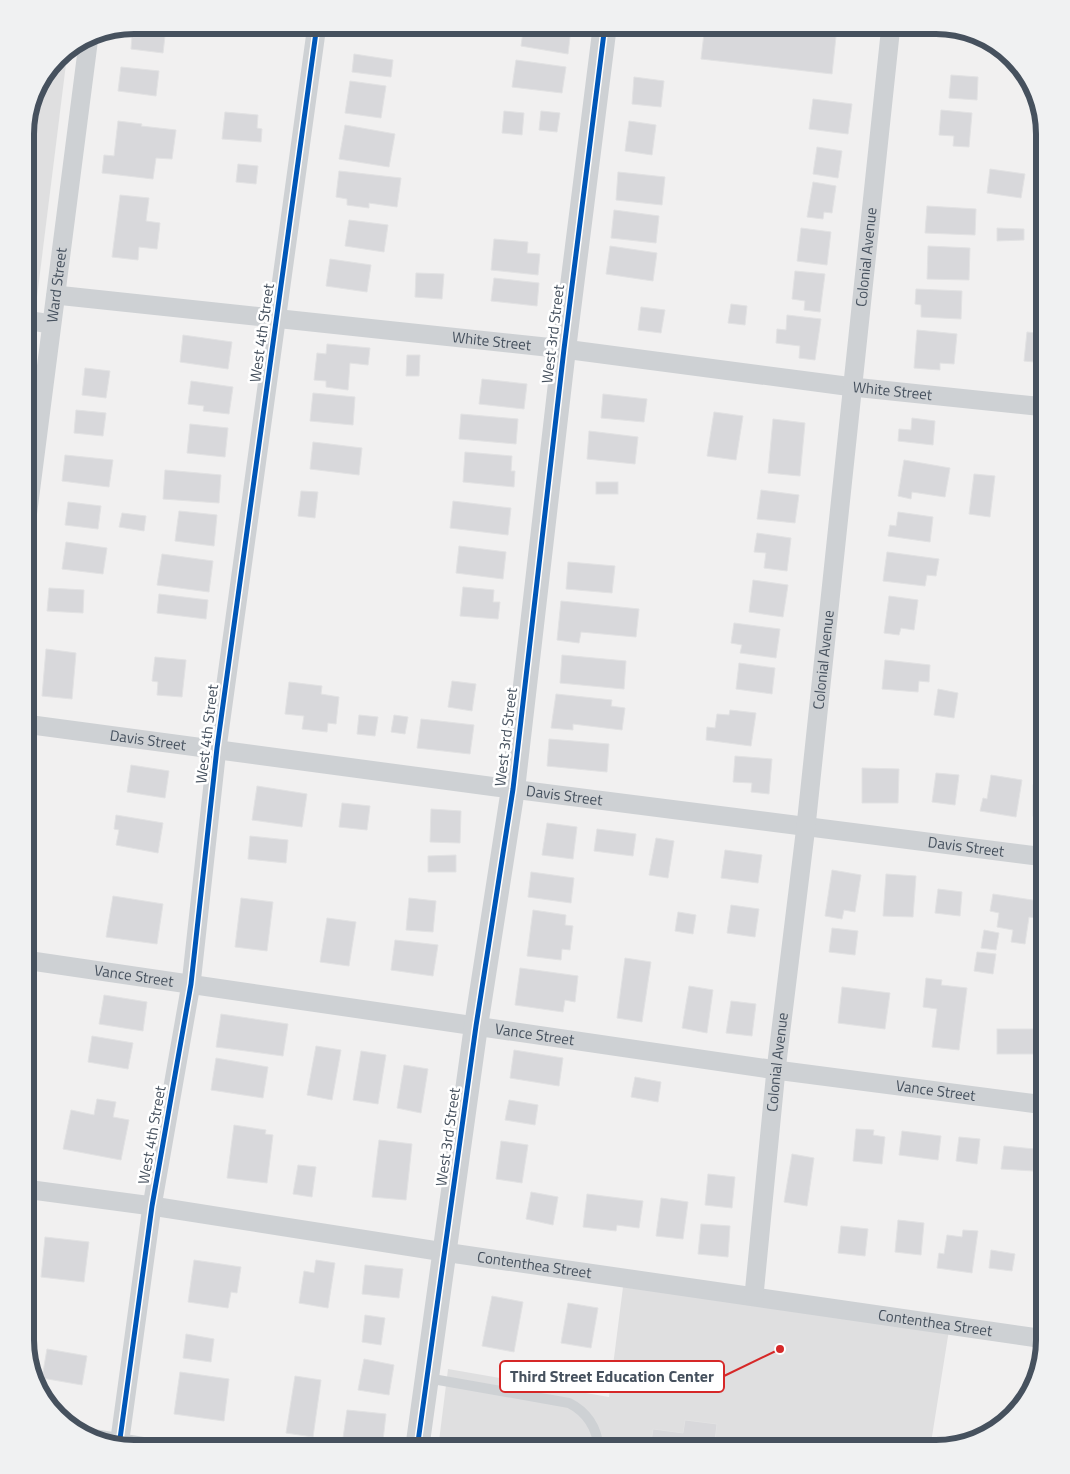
<svg xmlns="http://www.w3.org/2000/svg" width="1070" height="1474" viewBox="0 0 1070 1474" font-family="'Titillium Web',sans-serif">
<style>
.education{fill:#dfdfe0}
.building{fill:#d8d8db;stroke:#e2e2e3}
.lines{fill:none;stroke-linecap:round;stroke-linejoin:round}
.service{stroke:#ced1d4;stroke-width:10}
.minor{stroke:#ced1d4;stroke-width:19}
.tertiary{stroke:#ced1d4;stroke-width:24}
.cycleway-casing{stroke:#fff;stroke-width:8}
.cycleway{stroke:#0057b8;stroke-width:5}
.labels{text-anchor:middle;stroke-width:5;stroke-linejoin:round;paint-order:stroke}
.street-label{font-size:15px;fill:#46515e;stroke:#fff}
.rim{fill:none;stroke:#46515e;stroke-width:6}
.leader{fill:none;stroke:#d62828;stroke-width:2}
.callout-dot{fill:#d62828;stroke:#fff;stroke-width:2}
.callout{fill:#fff;stroke:#d62828;stroke-width:2}
.callout-label{font-size:16px;text-anchor:middle;font-weight:bold;fill:#46515e}
</style>
<rect width="100%" height="100%" fill="#f1f0f0"/>
<!-- education -->
<g class="education">
<path d="M68 48 37 297 31 307 25 310V127L36 86 62 52Z"/>
<path d="M623 1287 949 1330 930 1449H438L448 1369 609 1397Z"/>
</g>
<!-- building -->
<g class="building">
<path d="M133 25 166 27 163 53 131 49Z"/>
<path d="M524 25H546L571 29 568 54 521 46Z"/>
<path d="M705 25H818L837 27 832 74 701 59Z"/>
<path d="M354 54 393 60 391 77 352 72Z"/>
<path d="M516 60 566 67 562 93 512 87Z"/>
<path d="M121 67 159 71 156 96 118 91Z"/>
<path d="M951 75 978 77 977 100 949 98Z"/>
<path d="M634 77 664 81 661 107 632 104Z"/>
<path d="M350 81 386 86 381 118 345 113Z"/>
<path d="M813 99 852 104 848 134 809 129Z"/>
<path d="M941 110 972 113 969 147 953 146 954 136 939 135Z"/>
<path d="M504 111 524 113 522 135 502 133Z"/>
<path d="M541 111 560 113 557 132 539 130Z"/>
<path d="M225 112 258 115 257 128 262 129 261 142 222 139Z"/>
<path d="M118 121 142 124 141 126 176 130 172 159 156 158 153 179 102 173 104 155 114 156Z"/>
<path d="M629 121 656 125 652 155 625 151Z"/>
<path d="M345 125 395 134 389 167 339 159Z"/>
<path d="M817 147 842 151 838 178 813 174Z"/>
<path d="M238 164 258 166 256 184 236 182Z"/>
<path d="M990 169 1025 174 1021 198 987 193Z"/>
<path d="M339 171 401 178 397 207 369 203V208L347 205V199L336 197Z"/>
<path d="M618 172 665 177 662 205 616 200Z"/>
<path d="M813 182 836 186 832 213 824 212 823 219 807 217Z"/>
<path d="M120 195 149 198 146 221 160 223 157 249 139 247 138 260 112 257Z"/>
<path d="M927 206 976 209 975 235 925 233Z"/>
<path d="M614 210 659 216 656 243 611 238Z"/>
<path d="M349 220 388 225 384 252 345 246Z"/>
<path d="M801 228 831 232 827 265 797 261Z"/>
<path d="M997 228 1024 229V240L997 241Z"/>
<rect x="1034" y="228" width="11" height="22"/>
<path d="M494 239 528 242 527 253 540 254 538 275 491 270Z"/>
<path d="M610 246 657 253 653 281 606 274Z"/>
<path d="M928 246 970 248 969 280 927 279Z"/>
<path d="M330 259 371 265 367 292 326 286Z"/>
<path d="M795 271 825 274 820 312 804 310 805 301 792 299Z"/>
<path d="M416 273 444 274 442 299 415 297Z"/>
<path d="M494 278 539 283 537 306 491 301Z"/>
<path d="M916 289 962 291 961 319 921 317V305L915 304Z"/>
<path d="M731 304 747 306 745 325 728 323Z"/>
<path d="M641 307 665 310 661 333 638 330Z"/>
<path d="M787 315 821 319 815 360 799 358 800 346 776 343 777 329 786 330Z"/>
<path d="M917 330 957 334 954 364 940 363V370L914 368Z"/>
<path d="M1027 332 1045 334V363L1024 361Z"/>
<path d="M183 335 232 342 228 369 180 362Z"/>
<path d="M327 344 370 348 368 365 350 363 348 390 326 387V381L314 380 317 353 326 354Z"/>
<path d="M407 355H420L419 376H406Z"/>
<path d="M85 368 110 371 106 398 82 395Z"/>
<path d="M482 379 527 384 524 409 479 404Z"/>
<path d="M191 381 233 387 229 414 203 411 204 406 188 404Z"/>
<path d="M313 393 355 397 353 425 310 421Z"/>
<path d="M603 394 647 399 644 422 601 418Z"/>
<path d="M76 410 106 413 103 436 74 433Z"/>
<path d="M714 412 743 416 736 460 707 456Z"/>
<path d="M461 414 518 419 516 444 459 439Z"/>
<path d="M912 418 935 421 933 445 898 441 899 429 911 430Z"/>
<path d="M773 419 805 423 800 476 768 473Z"/>
<path d="M190 424 228 428 225 457 187 453Z"/>
<path d="M589 431 638 437 635 464 587 459Z"/>
<path d="M313 442 362 448 359 475 310 469Z"/>
<path d="M465 452 512 456 511 471H515L514 487 463 482Z"/>
<path d="M65 455 113 460 109 487 62 481Z"/>
<path d="M904 460 950 468 945 497 912 492 911 499 898 496Z"/>
<path d="M165 470 221 475 219 503 163 499Z"/>
<path d="M974 474 995 476 990 517 969 514Z"/>
<rect x="596" y="482" width="22" height="12"/>
<path d="M761 490 799 495 795 523 757 519Z"/>
<path d="M301 491 318 492 315 518 298 516Z"/>
<path d="M453 501 511 508 508 535 450 528Z"/>
<path d="M68 502 101 506 98 529 65 525Z"/>
<path d="M179 511 217 515 214 546 175 541Z"/>
<path d="M898 512 933 517 930 542 888 536 890 525 896 526Z"/>
<path d="M122 513 146 516 144 531 119 527Z"/>
<path d="M757 533 791 538 787 571 764 568 766 553 754 552Z"/>
<path d="M66 542 107 548 103 574 62 569Z"/>
<path d="M459 546 506 552 503 579 456 573Z"/>
<path d="M887 552 939 559 936 576 927 575 925 586 883 581Z"/>
<path d="M162 554 213 561 209 592 157 585Z"/>
<path d="M568 562 615 566 612 593 566 589Z"/>
<path d="M753 580 788 585 783 617 749 612Z"/>
<path d="M463 587 494 590 493 602H500L498 619 460 616Z"/>
<path d="M49 588 84 590 83 613 47 611Z"/>
<path d="M159 594 208 600 206 619 157 613Z"/>
<path d="M889 596 918 600 914 630 901 628 899 635 884 633Z"/>
<path d="M561 601 639 609 636 637 581 632 579 643 557 640Z"/>
<path d="M734 623 780 629 776 658 740 653 742 645 731 643Z"/>
<path d="M46 649 76 653 72 699 42 696Z"/>
<path d="M562 655 626 661 624 689 560 683Z"/>
<path d="M155 657 186 660 182 697 157 695 158 682 152 681Z"/>
<path d="M885 660 930 665 929 682 919 681 918 692 882 689Z"/>
<path d="M739 663 775 668 772 694 736 689Z"/>
<path d="M452 681 476 684 472 711 448 707Z"/>
<path d="M289 682 322 686 321 694 339 697 336 724 328 723 327 732 302 729 304 716 285 714Z"/>
<path d="M938 689 958 693 954 718 934 715Z"/>
<path d="M556 694 612 700 611 706 625 708 622 730 573 724V730L551 728Z"/>
<path d="M730 710 756 713 751 746 706 740 707 727 715 728 717 714 729 715Z"/>
<path d="M359 715 378 717 375 736 357 734Z"/>
<path d="M394 715 408 717 405 734 391 732Z"/>
<path d="M421 719 474 725 470 754 417 748Z"/>
<path d="M549 739 609 744 607 772 547 766Z"/>
<path d="M735 756 772 759 769 794 751 792 752 783 733 782Z"/>
<path d="M131 765 169 771 165 798 127 792Z"/>
<path d="M862 768 899 769 898 803H862Z"/>
<path d="M936 773 959 775 955 805 932 802Z"/>
<path d="M991 775 1022 780 1016 817 980 811 983 798 987 799Z"/>
<rect x="1033" y="785" width="12" height="31"/>
<path d="M257 786 307 794 302 827 252 820Z"/>
<path d="M342 803 370 806 367 830 339 827Z"/>
<path d="M431 809 461 811 460 843 430 842Z"/>
<path d="M116 815 163 823 158 853 116 845 119 830 114 829Z"/>
<path d="M547 823 577 827 573 859 542 855Z"/>
<path d="M597 829 636 834 633 856 594 851Z"/>
<path d="M250 836 288 840 286 863 248 859Z"/>
<path d="M656 838 674 841 668 878 649 875Z"/>
<path d="M725 850 762 855 758 883 721 878Z"/>
<path d="M456 855V872H428V856Z"/>
<path d="M832 870 861 875 855 912 844 910 842 919 825 916Z"/>
<path d="M531 872 574 878 571 903 528 897Z"/>
<path d="M886 874 916 876 913 917 883 916Z"/>
<path d="M938 889 962 892 960 916 935 913Z"/>
<path d="M993 894 1039 901 1036 918 1029 917 1025 944 1011 942 1013 930 997 927 999 913 990 911Z"/>
<path d="M113 896 163 904 157 944 106 937Z"/>
<path d="M241 898 273 902 267 951 235 947Z"/>
<path d="M409 898 436 901 433 932 406 930Z"/>
<path d="M731 905 759 909 755 937 727 933Z"/>
<path d="M533 910 566 915 565 925 573 926 570 950 562 949 561 960 527 956Z"/>
<path d="M678 912 696 915 693 934 675 931Z"/>
<path d="M327 918 356 922 349 966 320 962Z"/>
<path d="M832 928 858 931 855 955 829 952Z"/>
<path d="M984 930 999 933 996 950 981 948Z"/>
<path d="M395 940 438 945 433 976 391 970Z"/>
<path d="M977 952 996 954 993 974 974 971Z"/>
<path d="M625 958 651 962 642 1022 617 1018Z"/>
<path d="M520 968 578 976 575 1002 565 1000 563 1012 515 1005Z"/>
<path d="M926 978 942 980 941 985 967 988 959 1050 932 1047 937 1009 923 1007Z"/>
<path d="M689 986 713 990 707 1033 682 1028Z"/>
<path d="M842 987 890 993 885 1029 838 1023Z"/>
<path d="M104 995 147 1002 143 1031 99 1024Z"/>
<path d="M731 1001 756 1004 752 1036 726 1033Z"/>
<path d="M221 1014 288 1024 283 1056 216 1047Z"/>
<rect x="997" y="1029" width="37" height="25"/>
<path d="M92 1036 133 1043 128 1069 88 1062Z"/>
<path d="M316 1046 341 1050 332 1100 307 1095Z"/>
<path d="M514 1050 563 1058 559 1086 510 1078Z"/>
<path d="M361 1051 386 1055 378 1104 353 1100Z"/>
<path d="M216 1058 268 1067 263 1098 211 1090Z"/>
<path d="M404 1065 428 1069 421 1113 397 1108Z"/>
<path d="M635 1077 661 1082 658 1102 631 1097Z"/>
<path d="M97 1099 116 1102 113 1117 129 1120 121 1160 63 1149 71 1110 94 1115Z"/>
<path d="M509 1100 538 1105 535 1125 505 1120Z"/>
<path d="M234 1125 266 1130 265 1134 273 1135 267 1183 227 1178Z"/>
<path d="M856 1129 874 1130 873 1135 885 1137 882 1164 853 1161Z"/>
<path d="M902 1131 941 1136 938 1160 899 1155Z"/>
<path d="M959 1137 980 1139 977 1164 956 1161Z"/>
<path d="M379 1140 412 1144 406 1200 372 1197Z"/>
<path d="M501 1141 528 1145 522 1183 496 1179Z"/>
<path d="M1004 1146 1035 1149 1033 1171 1001 1169Z"/>
<path d="M792 1154 814 1158 807 1206 784 1202Z"/>
<path d="M298 1165 316 1167 312 1197 293 1194Z"/>
<path d="M708 1174 735 1177 732 1208 705 1205Z"/>
<path d="M531 1192 558 1197 553 1225 526 1219Z"/>
<path d="M587 1194 643 1201 639 1228 617 1225 616 1231 583 1227Z"/>
<path d="M661 1198 688 1202 683 1239 656 1236Z"/>
<path d="M898 1220 924 1223 921 1255 895 1252Z"/>
<path d="M701 1224 730 1226 728 1257 698 1254Z"/>
<path d="M841 1226 868 1229 865 1256 838 1253Z"/>
<path d="M963 1230 978 1231 972 1273 937 1268 939 1253 944 1254 947 1235 962 1237Z"/>
<path d="M45 1237 89 1242 84 1282 41 1277Z"/>
<path d="M991 1250 1015 1254 1012 1271 989 1268Z"/>
<path d="M194 1260 241 1267 237 1293 231 1292 228 1308 188 1302Z"/>
<path d="M316 1260 335 1263 328 1308 299 1303 304 1271 314 1273Z"/>
<path d="M365 1265 403 1269 399 1298 362 1294Z"/>
<path d="M492 1296 523 1302 514 1352 482 1346Z"/>
<path d="M568 1303 598 1308 591 1348 561 1343Z"/>
<path d="M365 1315 385 1318 381 1345 362 1342Z"/>
<path d="M25 1331 30 1332 27 1349 25 1340Z"/>
<path d="M186 1334 214 1339 211 1362 183 1358Z"/>
<path d="M47 1349 87 1356 82 1385 42 1378Z"/>
<path d="M364 1359 394 1365 389 1395 358 1390Z"/>
<path d="M180 1372 229 1379 224 1421 174 1414Z"/>
<path d="M295 1376 321 1380 313 1437 286 1433Z"/>
<path d="M347 1410 386 1414 382 1449H366L367 1441 343 1438Z"/>
<path d="M685 1420 717 1424 714 1449H650L653 1429 683 1433Z"/>
</g>
<g class="lines">
<!-- service -->
<path class="service" d="M427 1378 569 1403C587 1412 597 1428 599 1449"/>
<!-- minor -->
<g class="minor">
<path id="s1" d="M56 295 564 349 853 387 1045 407"/>
<path d="M25 320 51 324"/>
<path id="s2" d="M25 533 89 36"/>
<path id="s3" d="M25 724 496 787 1045 857"/>
<path id="s4" d="M25 960 776 1070 1045 1105"/>
<path id="s5" d="M25 1189 152 1206 444 1252 1045 1339"/>
<path id="s6" d="M754 1295 776 1070 806 826 891 25"/>
<path d="M1042 1339 1045 1312"/>
<path d="M90 1438 158 1449"/>
<path d="M119 1446 152 1206 191 984 217 748 317 25"/>
</g>
<!-- tertiary -->
<path class="tertiary" d="M417 1449 476 1026 513 789 564 349 605 25"/>
<defs>
<g id="cycleway">
<path d="M119 1446 152 1206 191 984 217 748 317 25"/>
<path d="M417 1449 476 1026 513 789 564 349 605 25"/>
</g>
</defs>
<!-- cycleway casing -->
<use href="#cycleway" class="cycleway-casing"/>
<!-- cycleway -->
<use href="#cycleway" class="cycleway"/>
</g>
<g class="labels">
<!-- street labels -->
<g class="street-label">
<text dy="5" stroke="none"><textPath href="#s6" startOffset="1044">Colonial Avenue</textPath></text>
<text dy="5" stroke="none"><textPath href="#s2" startOffset="250">Ward Street</textPath></text>
<text transform="translate(262 333) rotate(-82)" y="5">West 4th Street</text>
<text transform="translate(553 334) rotate(-83)" y="5">West 3rd Street</text>
<text dy="5" stroke="none"><textPath href="#s1" startOffset="438">White Street</textPath></text>
<text dy="5" stroke="none"><textPath href="#s1" startOffset="842">White Street</textPath></text>
<text dy="5" stroke="none"><textPath href="#s6" startOffset="639">Colonial Avenue</textPath></text>
<text transform="translate(207 734) rotate(-83)" y="5">West 4th Street</text>
<text transform="translate(506 737) rotate(-83)" y="5">West 3rd Street</text>
<text dy="5" stroke="none"><textPath href="#s3" startOffset="124">Davis Street</textPath></text>
<text dy="5" stroke="none"><textPath href="#s3" startOffset="544">Davis Street</textPath></text>
<text dy="5" stroke="none"><textPath href="#s3" startOffset="949">Davis Street</textPath></text>
<text dy="5" stroke="none"><textPath href="#s4" startOffset="110">Vance Street</textPath></text>
<text dy="5" stroke="none"><textPath href="#s4" startOffset="515">Vance Street</textPath></text>
<text dy="5" stroke="none"><textPath href="#s6" startOffset="234">Colonial Avenue</textPath></text>
<text dy="5" stroke="none"><textPath href="#s4" startOffset="920">Vance Street</textPath></text>
<text transform="translate(152 1135) rotate(-80)" y="5">West 4th Street</text>
<text transform="translate(448 1137) rotate(-82)" y="5">West 3rd Street</text>
<text dy="5" stroke="none"><textPath href="#s5" startOffset="515">Contenthea Street</textPath></text>
<text dy="5" stroke="none"><textPath href="#s5" startOffset="920">Contenthea Street</textPath></text>
</g>
</g>
<!-- crop -->
<path d="M0 0H1070V1474H0ZM134 34H936A100 100 0 0 1 1036 134V1340A100 100 0 0 1 936 1440H134A100 100 0 0 1 34 1340V134A100 100 0 0 1 134 34Z" fill="#f0f1f2" fill-rule="evenodd"/>
<path class="rim" d="M134 34H936A100 100 0 0 1 1036 134V1340A100 100 0 0 1 936 1440H134A100 100 0 0 1 34 1340V134A100 100 0 0 1 134 34Z"/>
<!-- callouts -->
<path class="leader" d="M780 1349L724 1376"/>
<circle class="callout-dot" cx="780" cy="1349" r="5"/>
<rect class="callout" x="500" y="1361" width="224" height="31" rx="5"/>
<g class="callout-label">
<text x="612" y="1382">Third Street Education Center</text>
</g>
</svg>
